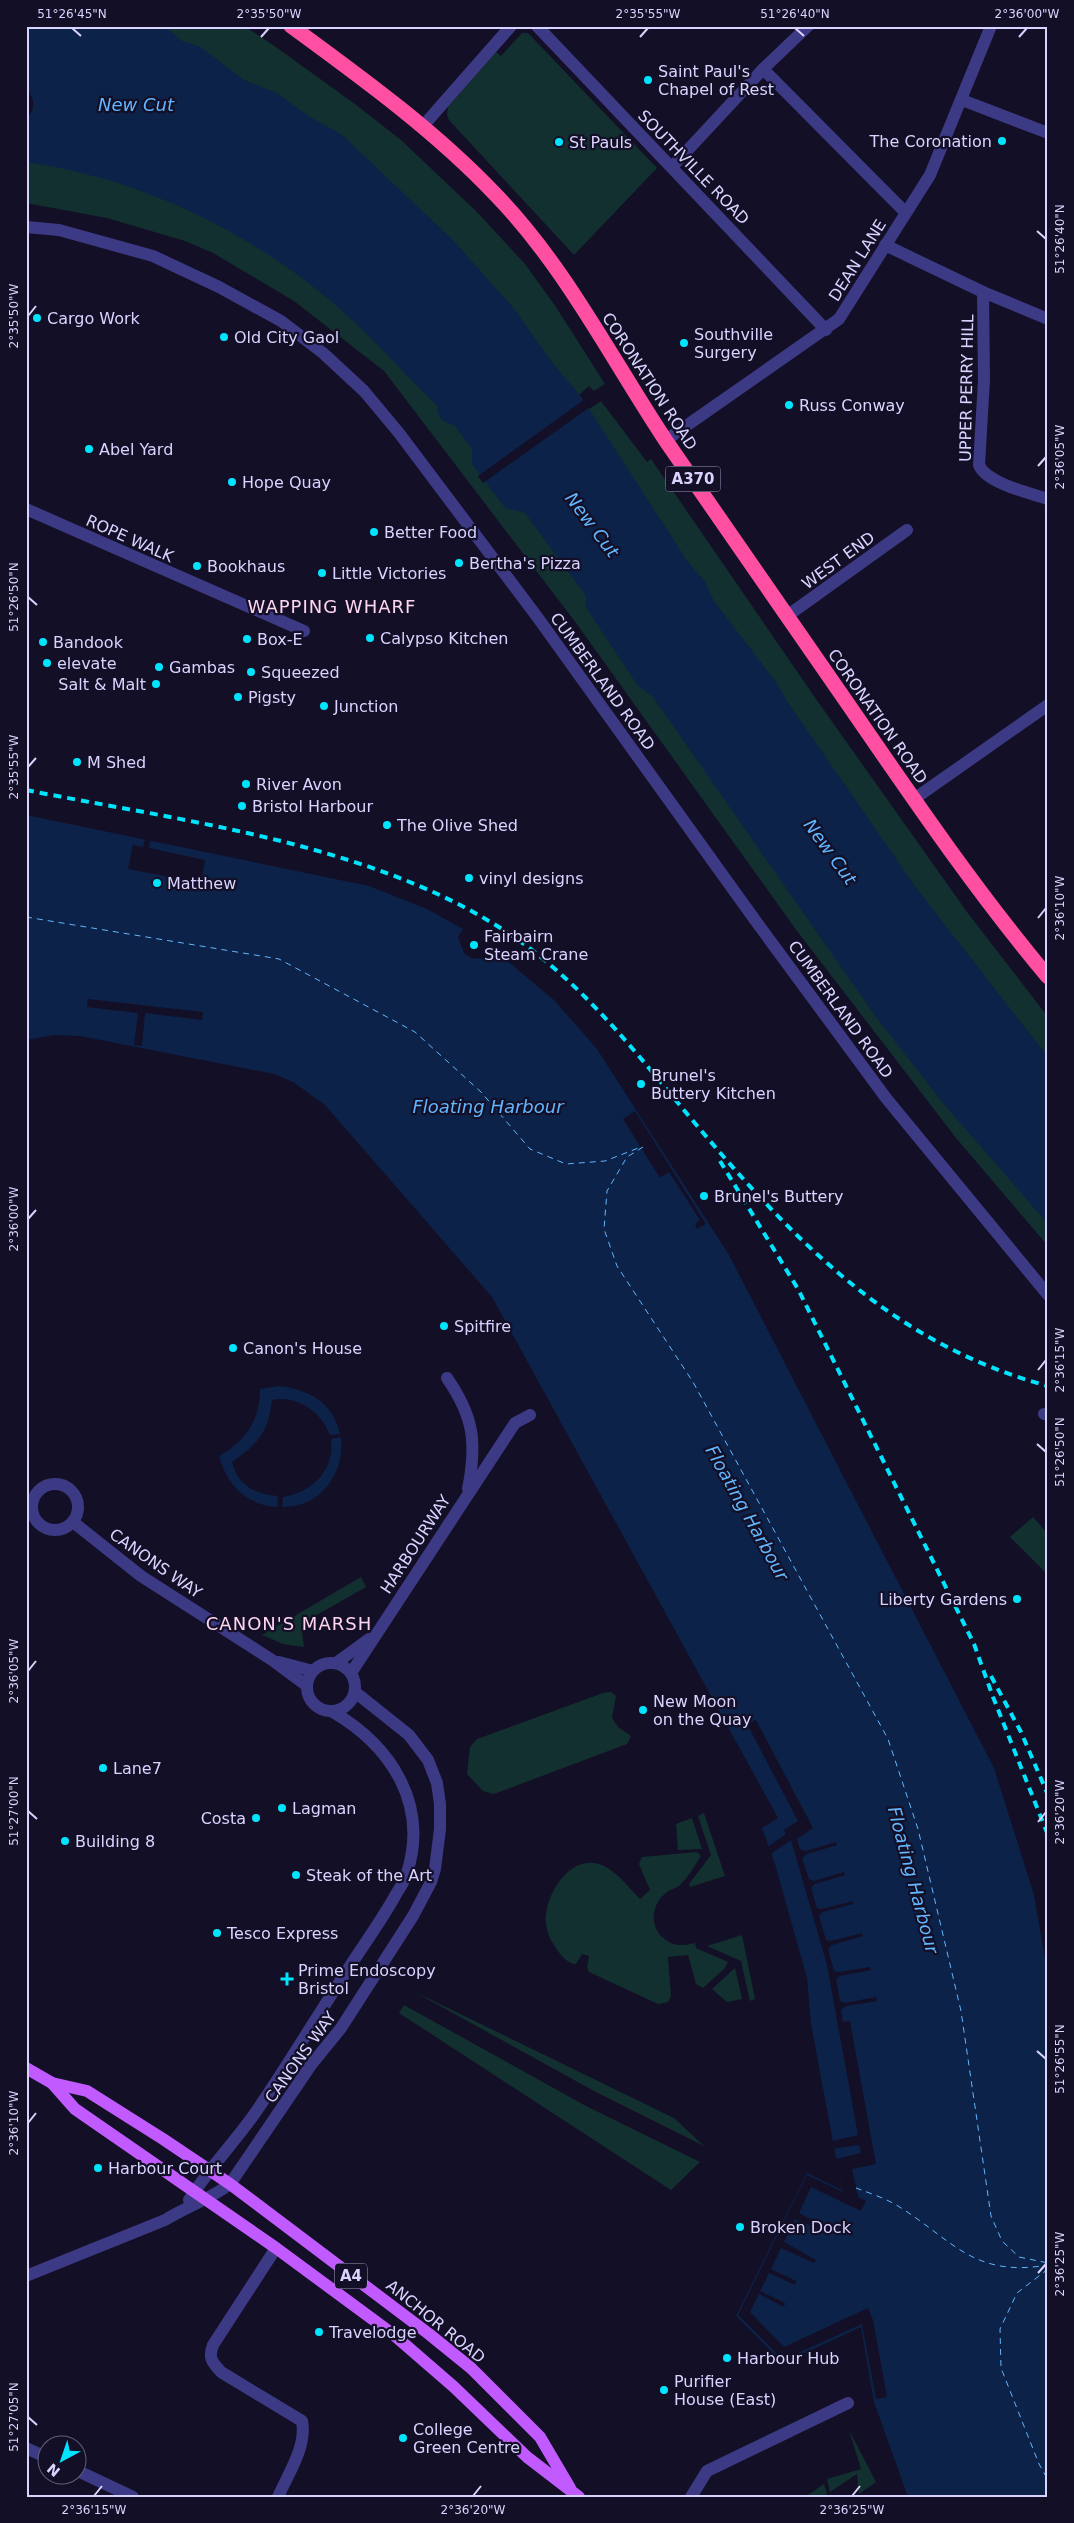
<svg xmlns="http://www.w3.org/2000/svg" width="1074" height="2523" viewBox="0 0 1074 2523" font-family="'DejaVu Sans',sans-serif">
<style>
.green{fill:#12302f}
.water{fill:#0c2248}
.pier{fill:#130f26}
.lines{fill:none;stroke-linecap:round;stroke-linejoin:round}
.ferry{stroke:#62b6ff;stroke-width:1;stroke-dasharray:6 5;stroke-linecap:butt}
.minor{stroke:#3d3a85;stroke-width:12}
.major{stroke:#c25bff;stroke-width:12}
.highway{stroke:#ff4fa3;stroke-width:15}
.rail{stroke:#00e5ff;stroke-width:4;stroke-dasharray:8 6;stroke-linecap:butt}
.ticks{fill:none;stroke:#d9d4ff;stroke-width:2}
.poi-dot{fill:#00e5ff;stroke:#130f26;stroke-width:2}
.labels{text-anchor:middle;stroke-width:4.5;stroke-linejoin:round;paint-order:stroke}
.shield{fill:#130f26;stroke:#9e99be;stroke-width:1}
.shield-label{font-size:15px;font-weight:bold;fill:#d9d4ff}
.poi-label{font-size:16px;fill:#d9d4ff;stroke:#130f26;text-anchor:start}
.street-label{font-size:16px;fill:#d9d4ff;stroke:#130f26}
.water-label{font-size:18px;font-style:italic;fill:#62b6ff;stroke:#130f26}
.neighbourhood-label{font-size:18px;letter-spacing:1px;fill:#ffd6f0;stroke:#130f26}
.neatline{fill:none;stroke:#d9d4ff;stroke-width:2}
.ticks-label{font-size:12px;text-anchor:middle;fill:#d9d4ff}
</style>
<rect width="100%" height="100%" fill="#130f26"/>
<!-- green -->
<g class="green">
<path d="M101 26H244L273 45 355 104 401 140 476 211 525 264 556 307 605 384 594 391 589 386 579 395 589 409 601 401 647 462 651 459 816 699 967 912 1048 1017V1085Z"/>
<path d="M522 33H528L657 168 574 255 449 120 447 115 448 107 496 52 501 56Z"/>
<path d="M26 82 80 160 271 243 438 398 1048 1192V1246L956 1138 797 931 576 623 384 371 294 301 213 253 185 241 107 218 26 203V119C39 108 32 96 26 82Z"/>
<path d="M1033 1517 1048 1534V1575L1010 1537Z"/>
<path d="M361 1577 366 1587 301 1624 304 1647 283 1644 262 1635Z"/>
<path d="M611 1692 616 1696 612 1718 618 1727 631 1736 627 1744 494 1794 483 1791 467 1774 470 1747 477 1739 603 1693Z"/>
<path d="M704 1813 725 1876 690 1887 689 1884 711 1855 698 1816Z"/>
<path d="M692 1818 702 1849 678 1850 676 1824Z"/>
<path d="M697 1852 701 1856C695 1865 688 1878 680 1885 677 1888 671 1889 667 1892 652 1903 649 1924 662 1937 673 1947 682 1946 695 1943L696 1948 728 1962 725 1968 703 1988 696 1984 688 1955 668 1957 671 1996 668 2002 658 2004 589 1972 587 1968 589 1956 582 1954 576 1964C569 1964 562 1957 558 1951 552 1943 547 1934 546 1924 543 1896 571 1850 604 1866 618 1873 629 1888 640 1899L650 1890 639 1864 642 1857Z"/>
<path d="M742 1935 755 1999 750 2001 741 1961 707 1946Z"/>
<path d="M735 1968 742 1999 727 2002 712 1989Z"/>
<path d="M413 1991 674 2118 704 2146 594 2091Z"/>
<path d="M404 2005 586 2106 700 2162 671 2190 399 2013Z"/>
<path d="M849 2430 876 2482 859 2494 857 2474 830 2492 827 2479 861 2469Z"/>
<path d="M824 2484 827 2494 822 2497H805Z"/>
</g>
<!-- water -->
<g class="water">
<path d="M26 26H164L182 41 201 47 244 80 277 93 310 117 341 134 453 240 515 310 551 361 582 398 686 559 705 582 714 601 776 682 787 701 917 889 1048 1057V1224L943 1103 873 1013 653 697 638 686 585 606 586 596 525 513 505 508 472 464V449L454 425C442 422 438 419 437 406 396 365 357 320 311 285 228 221 130 177 26 162V119L33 110 34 103 26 83Z"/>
<path d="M26 815 369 886 427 909 463 929 458 937 464 953C474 962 486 960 494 950L554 1000 597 1049 729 1255 994 1768 1034 1895 1048 1976V2497H908L874 2402 861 2327 783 2363 736 2316 807 2173 842 2190 811 2024 807 1978 775 1864 762 1828 778 1818 492 1297 325 1105 293 1082 274 1074 80 1036 54 1035 26 1040Z"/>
<path d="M278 1386C308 1389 333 1402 340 1434L330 1435C321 1412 297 1395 272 1400 268 1433 258 1444 232 1462 237 1485 256 1495 278 1496L277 1507C246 1505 227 1485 219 1456 246 1441 260 1420 260 1389Z"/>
<path d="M341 1437C345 1473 321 1508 282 1507L283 1497C312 1492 335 1471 331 1439Z"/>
</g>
<!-- pier -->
<g class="pier">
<path d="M585 399 590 407 483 483 478 476Z"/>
<path d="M145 839 150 840 149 848 205 860 201 883 128 869 133 845 143 847Z"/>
<path d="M88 999 203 1012 202 1020 145 1013 142 1046 134 1045 138 1013 87 1007Z"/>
<path d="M635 1111 706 1224 697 1229 695 1224 700 1220 669 1172 660 1178 623 1119Z"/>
<path d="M756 1720 813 1828 797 1839 800 1849 806 1851 836 1842 837 1845 807 1854 802 1858 809 1879 814 1881 844 1872 845 1875 815 1884 811 1888 817 1908 822 1909 853 1901V1904L823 1912 819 1916 826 1940 831 1941 862 1933 863 1936 832 1945 828 1949 834 1971 839 1972 870 1967 871 1970 840 1976 836 1979 840 2001 845 2003 876 1997 877 2001 846 2006 841 2010 843 2022 850 2021 876 2164 852 2169 858 2197 866 2201 861 2211 811 2187 799 2213 831 2230 829 2233 795 2219 784 2242 816 2260 814 2263 781 2248 771 2269 796 2281 795 2285 769 2273 760 2291 785 2303 784 2307 759 2294 750 2312 784 2347 868 2308 873 2320 887 2397 876 2399 862 2324 783 2360 738 2315 807 2175 843 2192 836 2159 861 2153 859 2145 831 2149 829 2142 858 2135 827 1965 791 1840 769 1855 766 1848 786 1834 784 1830 798 1821 747 1724Z"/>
</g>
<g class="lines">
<!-- ferry -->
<g class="ferry">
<path d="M26 917 279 959 415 1032 481 1092 530 1149 566 1164 605 1161 641 1147"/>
<path d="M643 1147 627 1157 607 1191 604 1229 617 1266 693 1382 888 1739 918 1829 961 2011 991 2216 1002 2241 1019 2257 1048 2263"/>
<path d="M856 2188C869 2193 885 2198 898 2206 953 2240 973 2278 1048 2265"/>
<path d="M1048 2269 1017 2293 1000 2329 1001 2368 1039 2464 1048 2480"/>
</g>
<!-- minor -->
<g class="minor">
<path d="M537 26 826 330"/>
<path d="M763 69 905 212"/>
<path d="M962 100 1048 133"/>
<path d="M423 126 511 26"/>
<path d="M672 167 763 69 808 26"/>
<path d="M26 227 59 230 153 256 219 287 281 321 323 353 364 391 399 433 538 618 755 920 886 1098 1048 1295"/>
<path d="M885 245 983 292 1048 319"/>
<path d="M983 292 984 380 979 465C986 483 1030 493 1048 499"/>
<path d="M666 440 839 319 930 175 991 26"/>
<path d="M26 509 304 631"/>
<path d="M787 616 907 530"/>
<path d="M914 799 1048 705"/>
<path d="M447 1378C474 1417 477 1443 468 1489"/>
<path d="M1044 1414 1048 1415"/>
<circle cx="55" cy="1507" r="23"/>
<path d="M73 1522 141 1576 272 1660 307 1686"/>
<path d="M279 1662 313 1671"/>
<circle cx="331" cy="1687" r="24"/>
<path d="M336 1663 369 1639"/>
<path d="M351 1673 515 1423 530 1415"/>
<path d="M189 2200C208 2170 232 2145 253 2116 287 2067 317 2016 350 1966 365 1943 381 1921 395 1896 399 1889 405 1881 407 1873 429 1804 391 1746 333 1712"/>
<path d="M276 2248 213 2345C208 2358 212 2362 221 2372L302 2421C307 2447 288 2474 278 2497"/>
<path d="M26 2276 165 2220C186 2207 210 2199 230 2184L311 2065 341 2028 413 1916 431 1882 435 1869 440 1829V1804L437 1783 428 1760 409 1735 355 1692"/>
<path d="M26 2448 48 2458"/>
<path d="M78 2471 133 2497"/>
<path d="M691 2497 707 2471 848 2403"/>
</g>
<!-- major -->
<g class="major">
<path d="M26 2068 52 2083 87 2091 163 2139 230 2184 429 2334 471 2368 540 2437 570 2488"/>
<path d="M52 2083 75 2109 276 2248 394 2335 454 2387 527 2457 579 2497"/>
</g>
<!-- highway -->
<path class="highway" d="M291 26C362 78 434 130 495 194 565 266 611 358 666 441 726 529 788 616 848 704 912 797 976 891 1048 977"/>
<!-- rail -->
<g class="rail">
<path d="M26 790C187 822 386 845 521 942 584 987 634 1050 683 1109 786 1232 887 1343 1048 1386"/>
<path d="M720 1161 798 1289 974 1644 993 1697 1048 1835"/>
<path d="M991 1676 1021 1732 1048 1795"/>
</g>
</g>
<!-- ticks -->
<path class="ticks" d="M72 28 81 36M795 28 804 36M261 37 269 28M640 37 648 28M1019 37 1027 28M1037 231 1046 239M28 316 36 306M1038 466 1046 457M28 597 37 605M28 767 36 758M1038 918 1046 908M28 1219 36 1210M1038 1370 1046 1360M1037 1444 1046 1452M28 1671 36 1661M28 1811 37 1819M1038 1822 1046 1812M1037 2051 1046 2059M28 2123 36 2113M1038 2273 1046 2264M28 2417 37 2425M94 2496 102 2486M473 2496 481 2486M852 2496 860 2486"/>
<!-- markers -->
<g class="poi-dot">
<circle cx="648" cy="80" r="5"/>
<circle cx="1002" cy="141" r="5"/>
<circle cx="559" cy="142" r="5"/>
<circle cx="37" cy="318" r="5"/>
<circle cx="224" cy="337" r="5"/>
<circle cx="684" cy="343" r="5"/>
<circle cx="789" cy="405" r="5"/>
<circle cx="89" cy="449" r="5"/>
<circle cx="232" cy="482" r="5"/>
<circle cx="374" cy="532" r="5"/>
<circle cx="459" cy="563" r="5"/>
<circle cx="197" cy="566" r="5"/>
<circle cx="322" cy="573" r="5"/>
<circle cx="370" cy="638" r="5"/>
<circle cx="247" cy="639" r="5"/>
<circle cx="43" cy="642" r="5"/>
<circle cx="47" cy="663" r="5"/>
<circle cx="159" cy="667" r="5"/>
<circle cx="251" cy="672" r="5"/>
<circle cx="156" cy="684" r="5"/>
<circle cx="238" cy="697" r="5"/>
<circle cx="324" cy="706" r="5"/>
<circle cx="77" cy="762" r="5"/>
<circle cx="246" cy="784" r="5"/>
<circle cx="242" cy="806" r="5"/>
<circle cx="387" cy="825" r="5"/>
<circle cx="469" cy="878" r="5"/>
<circle cx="157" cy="883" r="5"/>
<circle cx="474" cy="945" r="5"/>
<circle cx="641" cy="1084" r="5"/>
<circle cx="704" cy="1196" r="5"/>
<circle cx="444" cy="1326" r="5"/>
<circle cx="233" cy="1348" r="5"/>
<circle cx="1017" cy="1599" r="5"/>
<circle cx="643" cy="1710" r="5"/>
<circle cx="103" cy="1768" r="5"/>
<circle cx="282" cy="1808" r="5"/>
<circle cx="256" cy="1818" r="5"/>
<circle cx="65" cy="1841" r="5"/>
<circle cx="296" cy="1875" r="5"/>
<circle cx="217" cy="1933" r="5"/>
<path d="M284.5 1971.5h5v5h5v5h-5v5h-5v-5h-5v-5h5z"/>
<circle cx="98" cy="2168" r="5"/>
<circle cx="740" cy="2227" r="5"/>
<circle cx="319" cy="2332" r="5"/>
<circle cx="727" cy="2358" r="5"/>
<circle cx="664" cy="2390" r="5"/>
<circle cx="403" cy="2438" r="5"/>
</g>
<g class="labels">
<!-- shield labels -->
<g class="shield">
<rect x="665.5" y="466.5" width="55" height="25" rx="4"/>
<rect x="335" y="2263.5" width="32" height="25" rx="4"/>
</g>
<g class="shield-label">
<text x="693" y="484">A370</text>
<text x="351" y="2281">A4</text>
</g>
<!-- poi labels -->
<g class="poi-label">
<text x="658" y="77">Saint Paul's<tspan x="658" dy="18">Chapel of Rest</tspan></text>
<text x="992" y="147" text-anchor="end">The Coronation</text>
<text x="569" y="148">St Pauls</text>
<text x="47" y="324">Cargo Work</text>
<text x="694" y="340">Southville<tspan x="694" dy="18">Surgery</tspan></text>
<text x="234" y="343">Old City Gaol</text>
<text x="799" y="411">Russ Conway</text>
<text x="99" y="455">Abel Yard</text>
<text x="242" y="488">Hope Quay</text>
<text x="384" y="538">Better Food</text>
<text x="469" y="569">Bertha's Pizza</text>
<text x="207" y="572">Bookhaus</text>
<text x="332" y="579">Little Victories</text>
<text x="380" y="644">Calypso Kitchen</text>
<text x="257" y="645">Box-E</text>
<text x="53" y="648">Bandook</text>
<text x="57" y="669">elevate</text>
<text x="169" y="673">Gambas</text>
<text x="261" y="678">Squeezed</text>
<text x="146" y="690" text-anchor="end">Salt &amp; Malt</text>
<text x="248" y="703">Pigsty</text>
<text x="334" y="712">Junction</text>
<text x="87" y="768">M Shed</text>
<text x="256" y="790">River Avon</text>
<text x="252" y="812">Bristol Harbour</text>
<text x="397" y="831">The Olive Shed</text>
<text x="479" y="884">vinyl designs</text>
<text x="167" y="889">Matthew</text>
<text x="484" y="942">Fairbairn<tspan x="484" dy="18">Steam Crane</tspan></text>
<text x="651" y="1081">Brunel's<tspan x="651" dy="18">Buttery Kitchen</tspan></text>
<text x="714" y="1202">Brunel's Buttery</text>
<text x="454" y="1332">Spitfire</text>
<text x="243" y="1354">Canon's House</text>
<text x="1007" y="1605" text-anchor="end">Liberty Gardens</text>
<text x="653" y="1707">New Moon<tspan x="653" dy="18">on the Quay</tspan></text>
<text x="113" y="1774">Lane7</text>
<text x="292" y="1814">Lagman</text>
<text x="246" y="1824" text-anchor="end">Costa</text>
<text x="75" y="1847">Building 8</text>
<text x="306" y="1881">Steak of the Art</text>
<text x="227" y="1939">Tesco Express</text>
<text x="298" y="1976">Prime Endoscopy<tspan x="298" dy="18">Bristol</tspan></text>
<text x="108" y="2174">Harbour Court</text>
<text x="750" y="2233">Broken Dock</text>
<text x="329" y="2338">Travelodge</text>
<text x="737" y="2364">Harbour Hub</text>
<text x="674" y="2387">Purifier<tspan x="674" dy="18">House (East)</tspan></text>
<text x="413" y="2435">College<tspan x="413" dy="18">Green Centre</tspan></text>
</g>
<!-- street labels -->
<g class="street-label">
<text transform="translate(694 167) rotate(46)" y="6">SOUTHVILLE ROAD</text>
<text transform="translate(857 260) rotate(-58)" y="6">DEAN LANE</text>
<text transform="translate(650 381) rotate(57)" y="6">CORONATION ROAD</text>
<text transform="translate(966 388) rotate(-89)" y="6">UPPER PERRY HILL</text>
<text transform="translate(130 538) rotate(24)" y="6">ROPE WALK</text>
<text transform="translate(838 560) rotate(-36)" y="6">WEST END</text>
<text transform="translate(603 681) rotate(54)" y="6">CUMBERLAND ROAD</text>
<text transform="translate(878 716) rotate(55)" y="6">CORONATION ROAD</text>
<text transform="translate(841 1009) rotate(54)" y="6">CUMBERLAND ROAD</text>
<text transform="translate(415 1544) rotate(-57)" y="6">HARBOURWAY</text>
<text transform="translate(156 1563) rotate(35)" y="6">CANONS WAY</text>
<text transform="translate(300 2057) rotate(-54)" y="6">CANONS WAY</text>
<text transform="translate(436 2321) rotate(39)" y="6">ANCHOR ROAD</text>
</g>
<!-- water labels -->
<g class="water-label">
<text x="136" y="111">New Cut</text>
<text transform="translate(592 525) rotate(53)" y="6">New Cut</text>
<text transform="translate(830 852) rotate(54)" y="6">New Cut</text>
<text x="488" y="1113">Floating Harbour</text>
<text transform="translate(747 1513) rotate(61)" y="6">Floating Harbour</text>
<text transform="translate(913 1880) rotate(75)" y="6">Floating Harbour</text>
</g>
<!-- neighbourhood labels -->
<g class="neighbourhood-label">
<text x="332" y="613">WAPPING WHARF</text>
<text x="289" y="1630">CANON'S MARSH</text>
</g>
</g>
<!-- border -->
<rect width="1074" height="2523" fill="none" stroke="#130f26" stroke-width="55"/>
<!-- north arrow -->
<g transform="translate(62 2460) rotate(220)"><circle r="24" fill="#130f26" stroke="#625e7d"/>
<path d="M0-4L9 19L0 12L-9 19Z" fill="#00e5ff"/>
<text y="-8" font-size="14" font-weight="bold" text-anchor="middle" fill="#d9d4ff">N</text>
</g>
<rect x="28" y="28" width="1018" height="2468" class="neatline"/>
<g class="ticks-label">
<text x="72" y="18">51°26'45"N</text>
<text x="269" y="18">2°35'50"W</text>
<text x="648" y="18">2°35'55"W</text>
<text x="795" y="18">51°26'40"N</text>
<text x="1027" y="18">2°36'00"W</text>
<text transform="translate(1060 239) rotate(-90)" y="4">51°26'40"N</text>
<text transform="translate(14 316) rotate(-90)" y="4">2°35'50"W</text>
<text transform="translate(1060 457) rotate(-90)" y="4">2°36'05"W</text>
<text transform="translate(14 597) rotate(-90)" y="4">51°26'50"N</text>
<text transform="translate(14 767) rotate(-90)" y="4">2°35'55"W</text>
<text transform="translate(1060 908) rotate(-90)" y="4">2°36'10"W</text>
<text transform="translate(14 1219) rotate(-90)" y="4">2°36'00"W</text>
<text transform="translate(1060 1360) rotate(-90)" y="4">2°36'15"W</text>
<text transform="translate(1060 1452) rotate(-90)" y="4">51°26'50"N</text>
<text transform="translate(14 1671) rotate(-90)" y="4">2°36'05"W</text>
<text transform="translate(14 1811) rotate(-90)" y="4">51°27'00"N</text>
<text transform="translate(1060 1812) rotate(-90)" y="4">2°36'20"W</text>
<text transform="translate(1060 2059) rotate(-90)" y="4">51°26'55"N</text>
<text transform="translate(14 2123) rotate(-90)" y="4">2°36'10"W</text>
<text transform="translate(1060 2264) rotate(-90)" y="4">2°36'25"W</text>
<text transform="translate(14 2417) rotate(-90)" y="4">51°27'05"N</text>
<text x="94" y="2514">2°36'15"W</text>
<text x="473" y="2514">2°36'20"W</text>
<text x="852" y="2514">2°36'25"W</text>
</g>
</svg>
